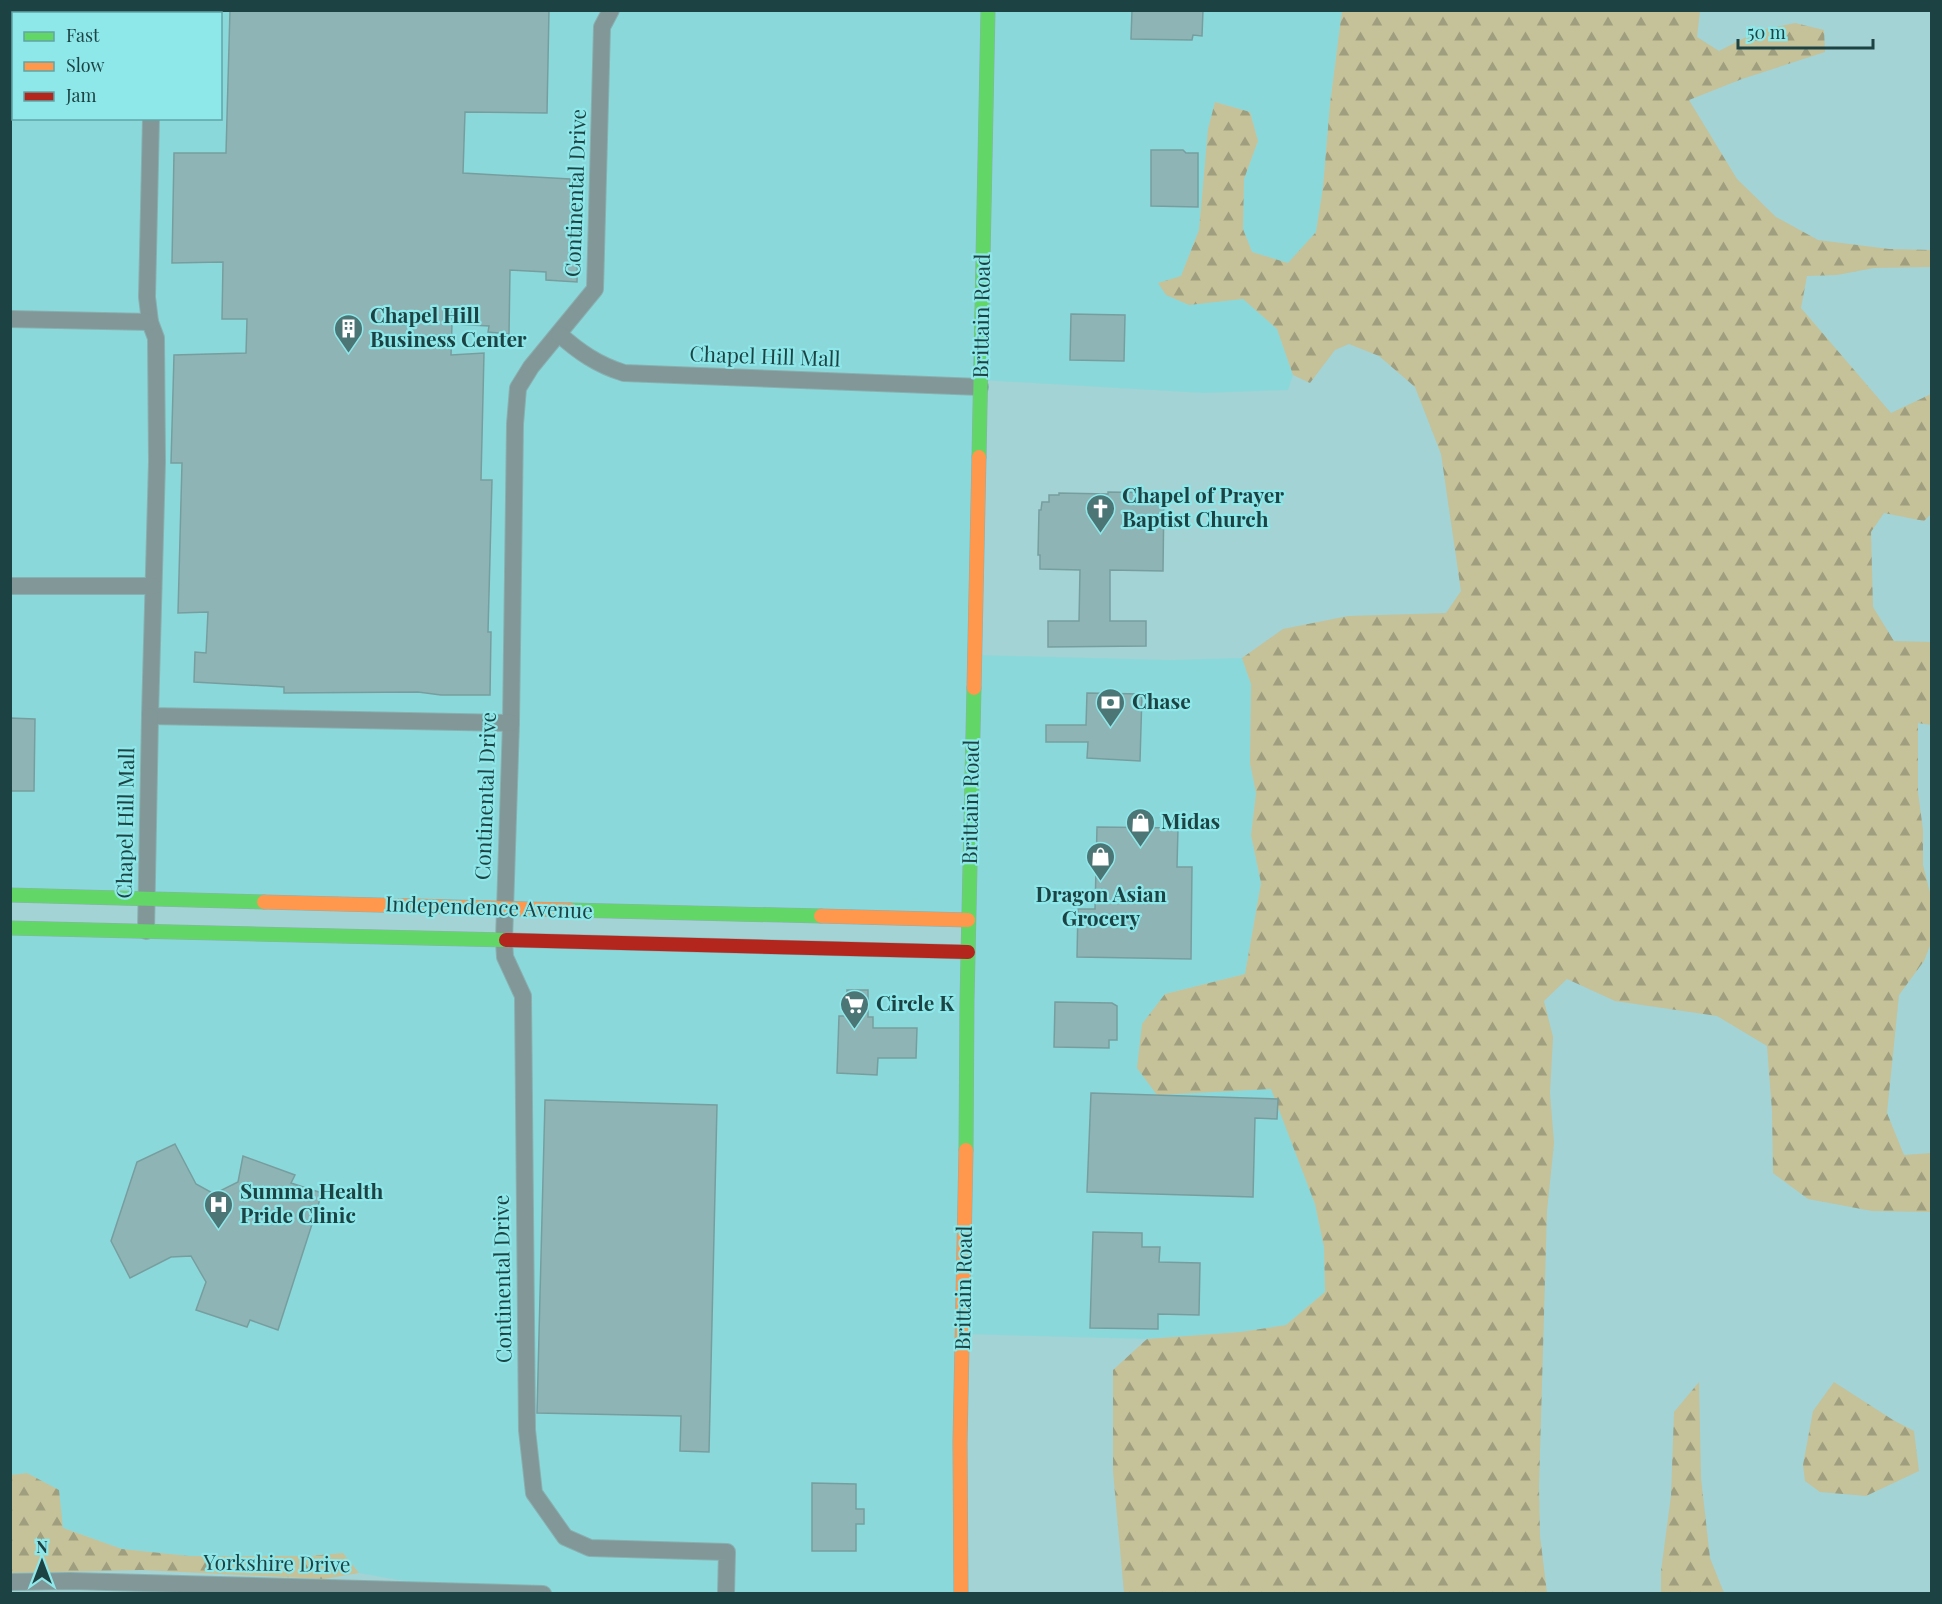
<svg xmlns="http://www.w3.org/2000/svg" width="1942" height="1604" viewBox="0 0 1942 1604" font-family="'Playfair Display',serif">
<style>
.built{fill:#8bd8db;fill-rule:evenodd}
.forest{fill:url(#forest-firs)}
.building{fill:#8eb4b5;stroke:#779e9f;stroke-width:1.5}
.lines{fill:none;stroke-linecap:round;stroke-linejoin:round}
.street-casing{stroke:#89b0b0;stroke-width:18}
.fast-casing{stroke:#89b0b0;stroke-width:15}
.slow-casing{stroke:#89b0b0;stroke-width:15}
.jam-casing{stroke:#89b0b0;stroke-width:15}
.street{stroke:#819798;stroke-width:16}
.fast{stroke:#63d668;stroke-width:14}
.slow{stroke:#ff974d;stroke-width:14}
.jam{stroke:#b3261e;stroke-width:14}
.labels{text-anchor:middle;stroke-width:4.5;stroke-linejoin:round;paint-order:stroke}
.street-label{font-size:21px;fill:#1d4243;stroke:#8ee7e9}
.poi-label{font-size:21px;font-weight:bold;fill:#1d4243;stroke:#8ee7e9;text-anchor:start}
</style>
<defs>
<pattern id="forest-firs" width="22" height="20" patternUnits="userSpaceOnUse" patternTransform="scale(1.5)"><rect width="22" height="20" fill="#c5c199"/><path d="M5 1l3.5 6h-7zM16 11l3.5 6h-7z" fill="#9f9e7e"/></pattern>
</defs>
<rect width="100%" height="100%" fill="#a3d3d4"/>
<!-- built -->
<path class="built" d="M11 11H1342L1330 104 1323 187 1316 233 1288 263 1252 252 1243 229 1244 179 1258 141 1250 112 1215 102 1208 129 1199 230 1181 276 1220 301 1243 298 1277 329 1293 375 1288 390 1204 393 981 380 975 655 1170 660 1242 658 1251 684 1250 763 1256 793 1251 835 1261 883 1245 974 1165 994 1157 1095 1271 1088 1315 1204 1324 1247 1325 1292 1286 1325 1240 1332 1147 1339 963 1334 961 1593 543 1594 460 1591 359 1573 343 1553 310 1556H189L122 1549 63 1528 27 1473 11 1475V928L967 952 968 921 11 895ZM14 14H220V118H14Z"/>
<!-- forest -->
<g class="forest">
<path d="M1342 11H1700L1697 37 1719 51 1760 30 1795 23 1824 30 1825 52 1742 79 1689 100 1737 179 1776 217 1818 240 1889 249 1931 250V267L1874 268 1837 275 1807 276 1801 308 1891 413 1931 394V514L1924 521 1884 513 1871 532 1873 607 1894 641 1931 642V725L1918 723V792L1923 830V865L1931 897V943L1924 961 1899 995 1887 1113 1904 1155 1931 1153V1212L1872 1211 1808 1199 1773 1173 1772 1111 1767 1046 1717 1016 1615 1001 1567 979 1544 1001 1553 1037 1550 1093 1554 1143 1547 1211 1539 1487 1540 1536 1547 1593H1124L1113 1471V1370L1147 1339 1240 1332 1286 1325 1325 1292 1324 1247 1315 1204 1271 1089 1157 1095 1137 1068 1142 1024 1165 994 1245 974 1261 883 1251 835 1256 793 1250 763 1251 684 1242 658 1283 629 1348 616 1446 613 1461 591 1441 454 1415 387 1379 356 1349 344 1335 350 1310 383 1293 375 1277 329 1243 299 1189 305 1166 295 1158 283 1181 276 1199 230 1208 129 1215 102 1250 112 1258 141 1244 179 1243 229 1252 252 1288 263 1316 232 1323 187 1330 104Z"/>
<path d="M1699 1382 1701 1478 1710 1558 1724 1593H1661V1571L1671 1496 1674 1412Z"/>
<path d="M1834 1382 1893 1420 1914 1431 1919 1471 1866 1496 1820 1492 1805 1481 1803 1465 1813 1411Z"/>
<path d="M27 1473 59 1490 63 1528 122 1549 189 1556H310L343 1553 359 1573 324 1579 142 1570 11 1573V1475Z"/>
</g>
<!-- building -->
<g class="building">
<path d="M230 10H549L547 113 465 112 463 173 570 179V184L579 182 577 282 546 280V272L510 270 509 334 488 332 489 326 452 324 451 355 484 353 481 480H492L488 632H491L490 695H441L418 692 284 693V687L194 682 195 652 206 653 208 612 178 613 182 463H171L174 355 246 353 247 319H222L223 262 172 263 174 153H226Z"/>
<path d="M1132 10H1203L1202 36 1193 35 1192 40 1131 39Z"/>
<path d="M1151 150H1183L1186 153H1198V207L1151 206Z"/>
<path d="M1071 314 1125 315 1124 361 1070 360Z"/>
<path d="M1108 492 1164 493 1163 571 1110 570V621H1146V646L1048 647V621H1079L1080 570 1040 569V555H1038L1039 510H1041L1042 502H1049V495H1059V493L1108 494Z"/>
<path d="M1087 693 1142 694 1140 761 1087 758 1088 742H1046V725H1086Z"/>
<path d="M10 718 35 719 34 791H10Z"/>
<path d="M1097 827 1178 828 1177 867H1192L1191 959 1077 957 1078 909H1095Z"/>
<path d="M847 990H868V1017H873V1028H917L916 1058H878L877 1075 837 1073 839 1016H847Z"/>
<path d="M1055 1002 1112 1003 1117 1006V1040H1109V1048L1054 1047Z"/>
<path d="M1091 1093 1278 1099 1277 1119 1255 1118 1253 1197 1087 1192Z"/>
<path d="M545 1100 717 1105 709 1452 680 1451 681 1416 537 1413Z"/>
<path d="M175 1144 196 1184 214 1194 238 1182 243 1156 295 1175 291 1183 322 1193 278 1330 250 1320 247 1327 196 1310 206 1282 191 1256 171 1257 130 1278 111 1241 137 1162Z"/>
<path d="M1093 1232 1142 1233V1247H1160L1159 1262 1200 1263 1199 1315 1158 1314V1329L1090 1328Z"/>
<path d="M812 1483 856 1484V1509H864V1524H856V1551H812Z"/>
</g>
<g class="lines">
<defs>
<g id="street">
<path d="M142 10 144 14"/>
<path d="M611 10 602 27 595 289 531 367 518 388 515 424 511 723 504 941 505 957 523 996 527 1430 534 1493 565 1537 590 1548 727 1552 726 1594"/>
<path d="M151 118 147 297 150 322 156 338 157 462 150 716 511 723"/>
<path d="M10 319 150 322"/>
<path d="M559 334C579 352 598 365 624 373L980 387"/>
<path d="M10 586H153"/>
<path d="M146 931 150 716"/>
<path d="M10 1582 70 1581 543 1594"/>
</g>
<g id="fast">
<path d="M979 457 988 10"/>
<path d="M10 895 264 902"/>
<path d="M570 910 821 916"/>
<path d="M10 928 506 940"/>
<path d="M966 1150 967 1001 974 688"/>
</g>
<g id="slow">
<path d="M974 688 979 457"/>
<path d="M264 902 570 910"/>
<path d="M821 916 968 920"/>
<path d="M961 1594 960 1443 966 1150"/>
</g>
<path id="jam" d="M506 940 968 952"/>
</defs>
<!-- street casing -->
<use href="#street" class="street-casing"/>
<!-- fast casing -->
<use href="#fast" class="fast-casing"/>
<!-- slow casing -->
<use href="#slow" class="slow-casing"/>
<!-- jam casing -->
<use href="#jam" class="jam-casing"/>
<!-- street -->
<use href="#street" class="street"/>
<!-- fast -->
<use href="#fast" class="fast"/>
<!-- slow -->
<use href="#slow" class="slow"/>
<!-- jam -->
<use href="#jam" class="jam"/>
</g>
<!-- icons -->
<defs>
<symbol id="building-pin" viewBox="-11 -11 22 30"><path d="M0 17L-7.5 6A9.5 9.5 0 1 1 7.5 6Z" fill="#4c7576" stroke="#8ee7e9"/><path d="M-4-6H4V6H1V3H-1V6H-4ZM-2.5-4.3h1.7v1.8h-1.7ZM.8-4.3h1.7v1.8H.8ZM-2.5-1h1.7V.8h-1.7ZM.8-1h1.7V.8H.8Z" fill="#fff"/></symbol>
<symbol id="church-pin" viewBox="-11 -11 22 30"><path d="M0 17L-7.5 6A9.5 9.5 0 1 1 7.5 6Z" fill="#4c7576" stroke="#8ee7e9"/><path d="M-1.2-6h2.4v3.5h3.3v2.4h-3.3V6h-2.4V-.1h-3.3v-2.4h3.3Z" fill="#fff"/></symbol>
<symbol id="bank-pin" viewBox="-11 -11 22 30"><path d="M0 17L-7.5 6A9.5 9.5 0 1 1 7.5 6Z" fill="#4c7576" stroke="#8ee7e9"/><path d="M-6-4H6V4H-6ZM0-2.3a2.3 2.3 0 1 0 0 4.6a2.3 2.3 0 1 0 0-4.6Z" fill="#fff"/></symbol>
<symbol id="shop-pin" viewBox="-11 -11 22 30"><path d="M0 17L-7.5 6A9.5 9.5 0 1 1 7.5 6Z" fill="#4c7576" stroke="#8ee7e9"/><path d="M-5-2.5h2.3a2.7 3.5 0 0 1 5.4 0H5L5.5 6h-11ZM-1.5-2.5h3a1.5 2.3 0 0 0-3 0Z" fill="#fff"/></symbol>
<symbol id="supermarket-pin" viewBox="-11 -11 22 30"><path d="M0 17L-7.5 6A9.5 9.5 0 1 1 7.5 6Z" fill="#4c7576" stroke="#8ee7e9"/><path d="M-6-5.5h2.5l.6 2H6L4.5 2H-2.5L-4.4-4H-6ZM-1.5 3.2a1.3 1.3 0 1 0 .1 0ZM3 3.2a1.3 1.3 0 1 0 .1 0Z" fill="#fff"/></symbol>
<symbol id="hospital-pin" viewBox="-11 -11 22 30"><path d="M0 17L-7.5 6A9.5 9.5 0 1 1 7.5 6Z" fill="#4c7576" stroke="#8ee7e9"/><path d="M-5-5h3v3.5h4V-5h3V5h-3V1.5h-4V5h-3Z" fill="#fff"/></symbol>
</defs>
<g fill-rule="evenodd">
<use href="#building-pin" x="332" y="312" width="33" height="45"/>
<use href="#church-pin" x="1084" y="492" width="33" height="45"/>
<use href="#bank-pin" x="1094" y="686" width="33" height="45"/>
<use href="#shop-pin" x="1124" y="806" width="33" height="45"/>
<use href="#shop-pin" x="1084" y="840" width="33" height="45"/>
<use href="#supermarket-pin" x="838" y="988" width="33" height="45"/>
<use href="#hospital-pin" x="202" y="1188" width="33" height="45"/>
</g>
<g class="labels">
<!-- street labels -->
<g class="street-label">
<text transform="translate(576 193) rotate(-88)" y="7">Continental Drive</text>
<text transform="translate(982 316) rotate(-89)" y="7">Brittain Road</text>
<text transform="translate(765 357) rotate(2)" y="7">Chapel Hill Mall</text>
<text transform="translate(486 796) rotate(-88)" y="7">Continental Drive</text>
<text transform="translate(971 802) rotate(-89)" y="7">Brittain Road</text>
<text transform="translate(126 823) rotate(-89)" y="7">Chapel Hill Mall</text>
<text transform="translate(489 908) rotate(2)" y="7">Independence Avenue</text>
<text transform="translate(503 1279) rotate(-91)" y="7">Continental Drive</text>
<text transform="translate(964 1288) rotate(-89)" y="7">Brittain Road</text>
<text transform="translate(277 1564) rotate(1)" y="7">Yorkshire Drive</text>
</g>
<!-- poi labels -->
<g class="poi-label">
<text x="370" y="323">Chapel Hill<tspan x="370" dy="24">Business Center</tspan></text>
<text x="1122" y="503">Chapel of Prayer<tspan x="1122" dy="24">Baptist Church</tspan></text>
<text x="1132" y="709">Chase</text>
<text x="1161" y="829">Midas</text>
<text x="1101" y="902" text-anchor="middle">Dragon Asian<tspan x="1101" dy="24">Grocery</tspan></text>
<text x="876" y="1011">Circle K</text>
<text x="240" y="1199">Summa Health<tspan x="240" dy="24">Pride Clinic</tspan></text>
</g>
</g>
<!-- border -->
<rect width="1942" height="1604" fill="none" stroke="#1d4243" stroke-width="24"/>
<!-- legend -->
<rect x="12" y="12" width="210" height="108" fill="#8ee7e9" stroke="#61a5a7" stroke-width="1.5"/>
<rect x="24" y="32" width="30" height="9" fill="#63d668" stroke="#61a5a7" stroke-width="1.5"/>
<text x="66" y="42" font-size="18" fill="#1d4243">Fast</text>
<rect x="24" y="62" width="30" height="9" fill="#ff974d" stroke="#61a5a7" stroke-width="1.5"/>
<text x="66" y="72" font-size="18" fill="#1d4243">Slow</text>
<rect x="24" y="92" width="30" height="9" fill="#b3261e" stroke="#61a5a7" stroke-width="1.5"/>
<text x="66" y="102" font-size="18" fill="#1d4243">Jam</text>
<!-- north arrow -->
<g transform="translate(42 1562)" stroke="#8ee7e9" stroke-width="4.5" paint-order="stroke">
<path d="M0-4.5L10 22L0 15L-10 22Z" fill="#1d4243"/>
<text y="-9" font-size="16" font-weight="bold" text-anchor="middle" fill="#1d4243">N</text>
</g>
<!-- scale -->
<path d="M1738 39v9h135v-9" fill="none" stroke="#1d4243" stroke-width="3"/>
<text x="1747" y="39" font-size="18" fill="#1d4243" stroke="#8ee7e9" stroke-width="4.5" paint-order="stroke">50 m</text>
</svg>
